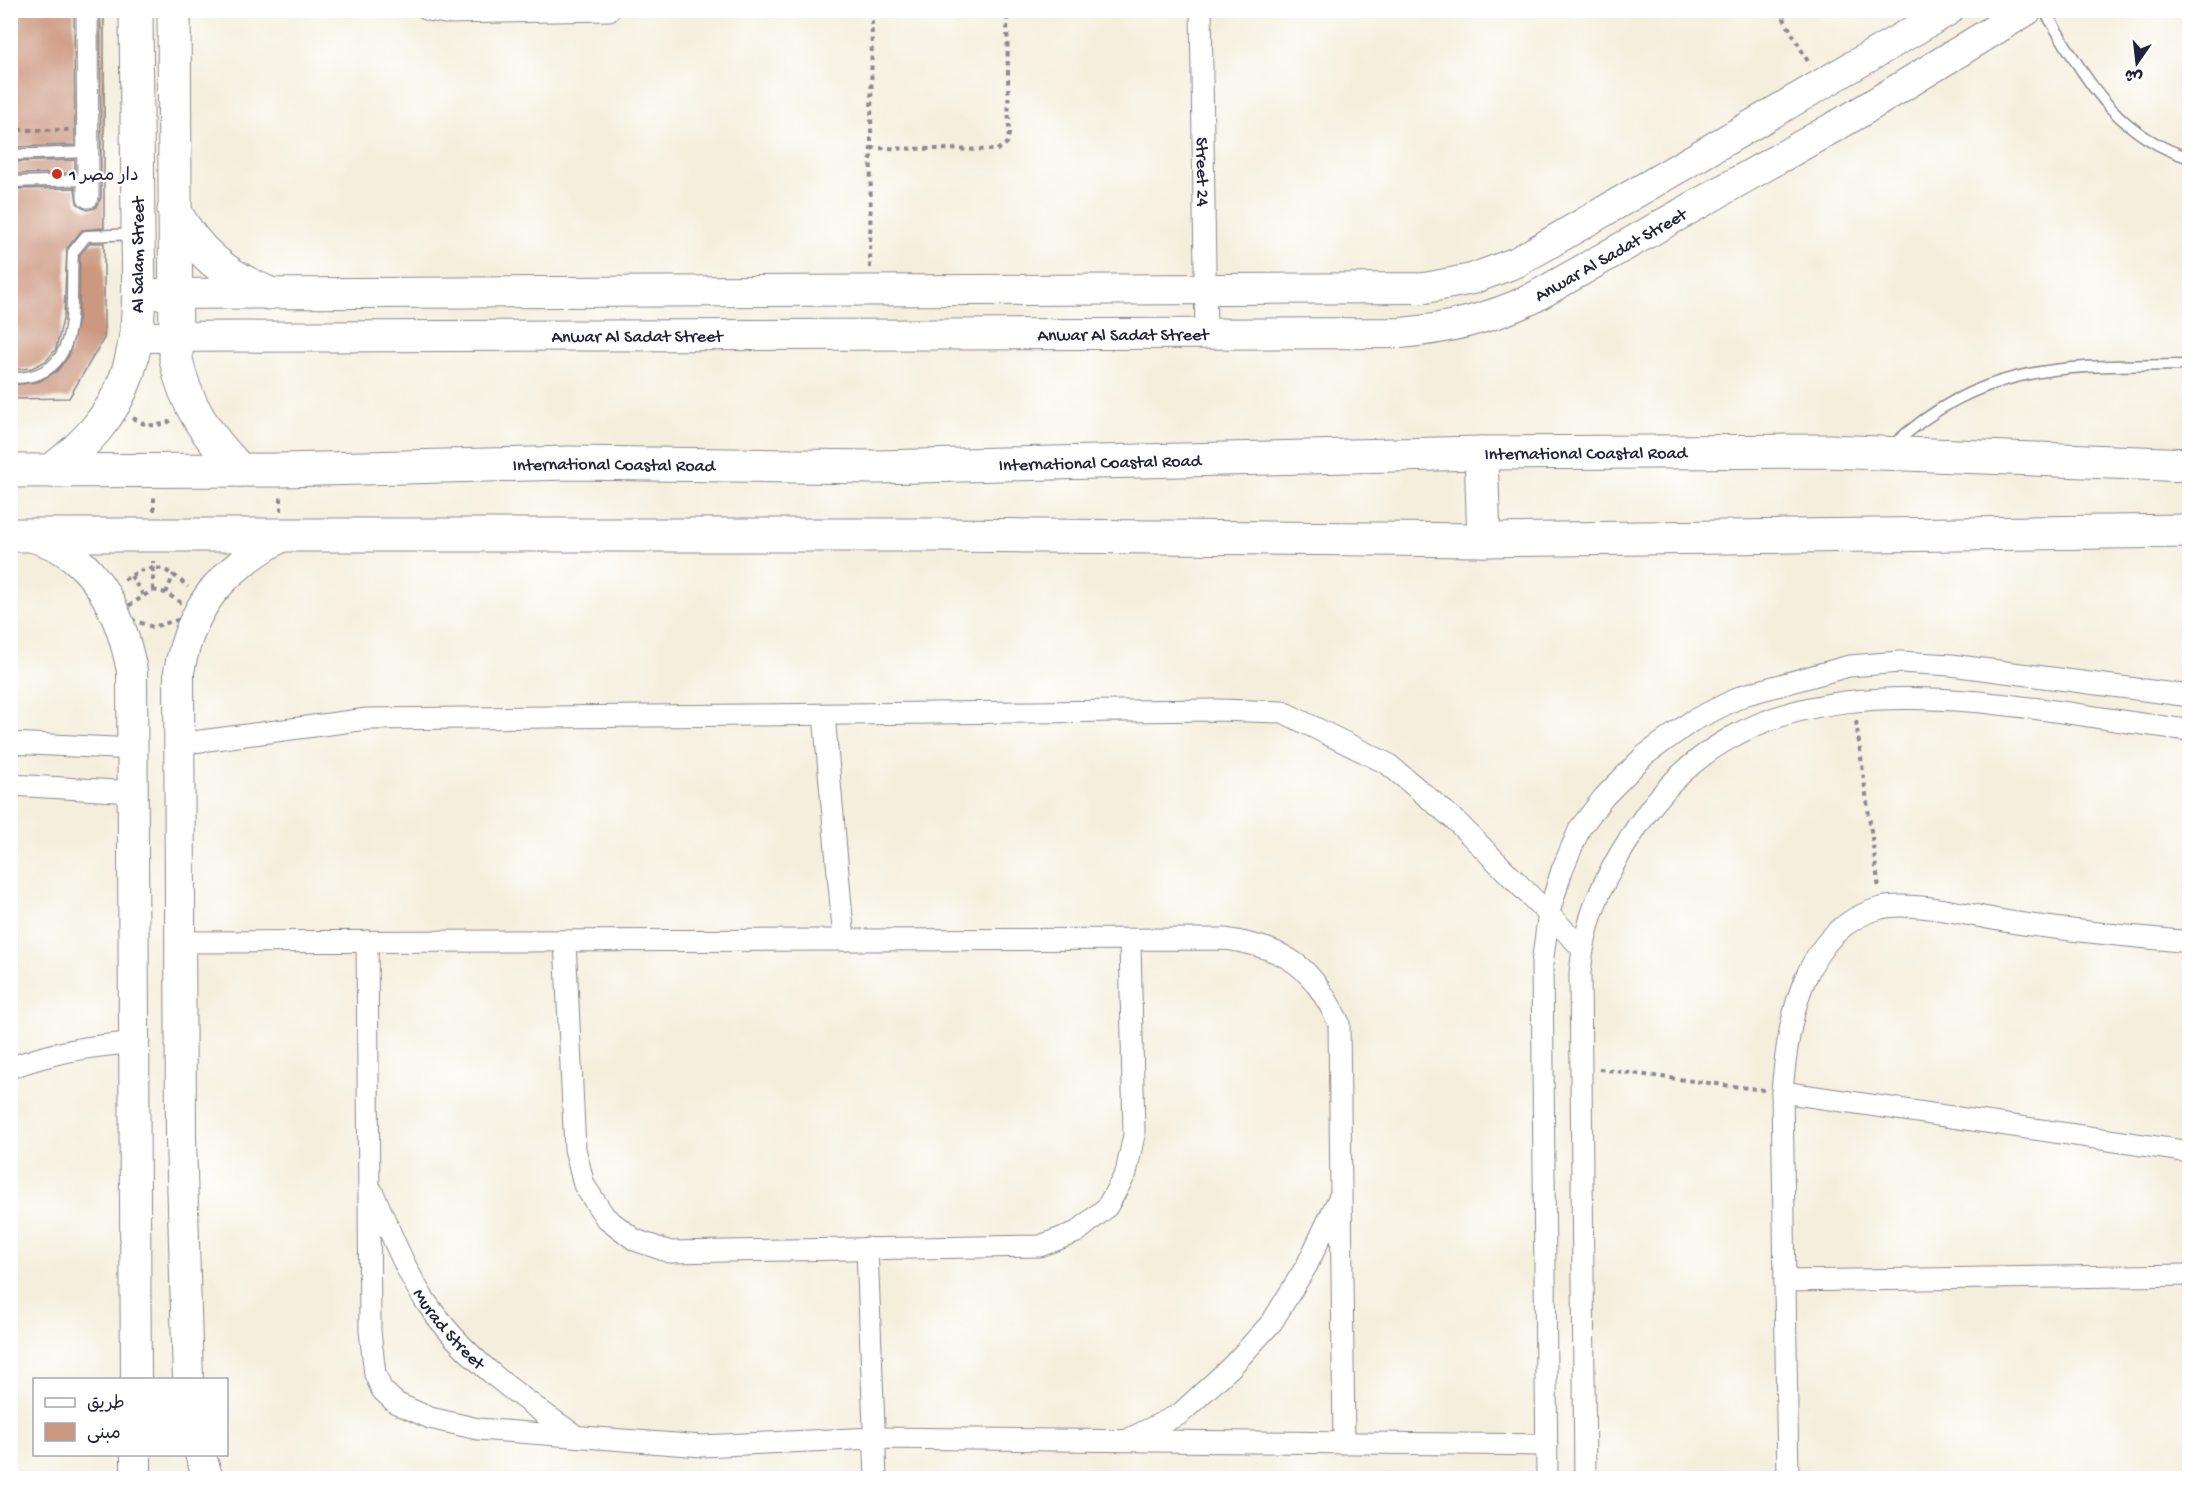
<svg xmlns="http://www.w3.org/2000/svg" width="2200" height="1489" viewBox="0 0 2200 1489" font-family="'Gochi Hand','Playpen Sans Arabic',sans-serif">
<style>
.building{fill:#cc9880}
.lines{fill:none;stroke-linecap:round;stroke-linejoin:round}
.lane-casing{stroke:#8b888c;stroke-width:13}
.street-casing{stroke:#8b888c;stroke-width:23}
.secondary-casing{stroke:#8b888c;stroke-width:32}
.primary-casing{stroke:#8b888c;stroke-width:35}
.highway-casing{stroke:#8b888c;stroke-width:35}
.path{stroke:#8b888c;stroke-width:4;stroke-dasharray:4.5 4.5;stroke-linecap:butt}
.lane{stroke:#fff;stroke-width:10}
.street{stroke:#fff;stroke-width:21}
.secondary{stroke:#fff;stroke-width:30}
.primary{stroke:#fff;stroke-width:33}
.highway{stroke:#fff;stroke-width:33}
.poi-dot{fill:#c8321e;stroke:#fff;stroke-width:2}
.labels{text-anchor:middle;stroke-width:4.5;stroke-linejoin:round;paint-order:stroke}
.street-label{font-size:18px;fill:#22223b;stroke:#fff}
.poi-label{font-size:18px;fill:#22223b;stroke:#fff;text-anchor:start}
</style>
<rect width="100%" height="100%" fill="#fff"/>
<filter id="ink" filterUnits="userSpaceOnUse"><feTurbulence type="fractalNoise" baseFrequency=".0167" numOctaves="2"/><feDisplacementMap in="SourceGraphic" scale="12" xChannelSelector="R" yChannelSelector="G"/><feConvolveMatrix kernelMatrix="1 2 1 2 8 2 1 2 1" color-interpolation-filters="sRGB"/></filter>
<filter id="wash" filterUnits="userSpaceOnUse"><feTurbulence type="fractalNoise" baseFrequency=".008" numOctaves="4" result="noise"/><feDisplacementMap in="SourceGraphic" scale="24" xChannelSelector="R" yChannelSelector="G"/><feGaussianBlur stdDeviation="1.35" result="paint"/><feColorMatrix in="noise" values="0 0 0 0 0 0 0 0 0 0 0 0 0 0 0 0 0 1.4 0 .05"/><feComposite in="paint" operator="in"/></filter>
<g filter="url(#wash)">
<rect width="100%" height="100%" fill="#f4efdd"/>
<g id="blocks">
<!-- building -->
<g class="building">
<path d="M10 10H74L75 145 10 147Z"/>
<path d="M100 10H104V228L82 230 67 248 64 315 56 349 46 361 32 368 10 370V189L75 188 77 203 87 210 95 208 101 198Z"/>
<path d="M75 160V173L10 174V162Z"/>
<path d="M90 243H104V338L69 398 10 399V385L38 382 57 371 69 356 79 316 80 255Z"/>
</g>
</g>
</g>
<g filter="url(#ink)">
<use href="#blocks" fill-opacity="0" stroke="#8b888c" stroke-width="1.5"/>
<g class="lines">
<defs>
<g id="lane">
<path d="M2044 10C2084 74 2112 134 2190 158"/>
<path d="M10 155 88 152"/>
<path d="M10 182 88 180"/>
<path d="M10 378C86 380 69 304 73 252L86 236 136 234"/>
<path d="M1891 447C1984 360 2070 366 2190 365"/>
</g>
<g id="street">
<path d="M87 10 88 197"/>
<path d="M428 10 445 13 609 10"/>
<path id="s1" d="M1201 10 1206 334"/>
<path d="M824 715 844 940"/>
<path d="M10 743 135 749"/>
<path d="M178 744 367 719 1217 710 1283 712 1388 764 1456 821 1582 948"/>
<path d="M10 785 135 792"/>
<path d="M367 941 370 1331 375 1374 382 1390 396 1403 430 1418 478 1429 702 1446 875 1438 1547 1445"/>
<path d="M565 941 575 1149 584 1185 605 1217 635 1240 670 1252 1040 1246 1077 1232 1107 1207 1126 1173 1134 1135 1130 940"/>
<path d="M180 942 1226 939C1290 950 1310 965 1339 1023L1344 1443"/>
<path d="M10 1068C52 1052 91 1045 135 1043"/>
<path d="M1782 1092 2190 1152"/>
<path id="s2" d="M372 1191C389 1228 404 1269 426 1302 465 1359 521 1398 576 1436"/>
<path d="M867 1248 876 1478"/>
<path d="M1785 1281 2190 1275"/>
<path d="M1131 1438 1180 1414 1231 1367 1272 1322 1307 1265 1340 1196"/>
<path d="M1547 1478 1542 964 1549 912 1562 870 1580 828 1604 797 1645 755 1692 721 1744 695 1849 666 1900 662 1951 665 2190 696"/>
<path d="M1585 1478 1580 973C1585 915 1605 875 1637 827 1762 635 2003 709 2190 730"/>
<path d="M1788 1478 1782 1092C1788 1024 1801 929 1881 908 1915 900 1981 918 2017 923 2074 932 2132 936 2190 942"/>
</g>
<g id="secondary">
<path d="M138 294 1425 288 1472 279 1517 262 1949 10"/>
<path id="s3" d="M136 337 1401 333C1447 329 1489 319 1531 299L1857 114 2027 10"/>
<path d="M28 535C38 539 49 542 58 547 103 572 123 624 132 671L136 1380"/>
<path d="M188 1380 181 1139 179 672C191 604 222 571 281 537"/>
<path d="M136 1454V1478"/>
<path d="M200 1454 208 1478"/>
</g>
<g id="primary">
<path d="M174 10 176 359C185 405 208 437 240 470"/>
<path d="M174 210C196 251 225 276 268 293"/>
<path d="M51 471C85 445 113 416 127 375 143 328 138 275 138 226 137 154 137 82 136 10"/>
</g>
<g id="highway">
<path d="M1481 453 1484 540"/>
<path id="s4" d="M10 471 281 470 569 463 877 467 1481 453 1828 451 2190 465"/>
<path d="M10 535H939L1484 540 2190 531"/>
</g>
</defs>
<!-- lane casing -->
<use href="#lane" class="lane-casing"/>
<!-- street casing -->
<use href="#street" class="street-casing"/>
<!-- secondary casing -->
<use href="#secondary" class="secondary-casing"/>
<!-- primary casing -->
<use href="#primary" class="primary-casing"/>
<!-- highway casing -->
<use href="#highway" class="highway-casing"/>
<!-- path -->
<g class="path">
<path d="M1779 10 1810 65"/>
<path d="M10 130H70"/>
<path d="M871 148 997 150 1007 143 1009 134 1007 16 1002 10"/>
<path d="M870 268 872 10"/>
<path d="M133 418C147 427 156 427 171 421"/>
<path d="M154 511V495"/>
<path d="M281 511V495"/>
<path d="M131 576 143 595"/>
<path d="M124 580C152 561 164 565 188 587"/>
<path d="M153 590 166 593 198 614 153 627 116 614Z"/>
<path d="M153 590V561"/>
<path d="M166 593 174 574"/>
<path d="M1856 721 1879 889"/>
<path d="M1599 1069 1764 1090"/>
</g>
<!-- lane -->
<use href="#lane" class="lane"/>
<!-- street -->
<use href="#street" class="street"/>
<!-- secondary -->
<use href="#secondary" class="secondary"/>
<!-- primary -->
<use href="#primary" class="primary"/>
<!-- highway -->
<use href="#highway" class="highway"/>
</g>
</g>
<!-- markers -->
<circle class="poi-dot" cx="57" cy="174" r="6"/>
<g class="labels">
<!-- street labels -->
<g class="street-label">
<text dy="6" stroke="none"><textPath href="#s1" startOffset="162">Street 24</textPath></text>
<text dy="6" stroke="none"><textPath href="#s3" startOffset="1491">Anwar Al Sadat Street</textPath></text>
<text transform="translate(137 255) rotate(-90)" y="6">Al Salam Street</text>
<text dy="6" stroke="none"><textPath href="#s3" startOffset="987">Anwar Al Sadat Street</textPath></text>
<text dy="6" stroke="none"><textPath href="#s3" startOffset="501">Anwar Al Sadat Street</textPath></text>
<text dy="6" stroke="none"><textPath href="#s4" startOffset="1576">International Coastal Road</textPath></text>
<text dy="6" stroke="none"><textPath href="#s4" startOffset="1090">International Coastal Road</textPath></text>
<text dy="6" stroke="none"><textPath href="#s4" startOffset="604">International Coastal Road</textPath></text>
<text dy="6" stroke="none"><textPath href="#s2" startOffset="159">Murad Street</textPath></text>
</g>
<!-- poi labels -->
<g class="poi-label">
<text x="69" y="180">دار مصر 1</text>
</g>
</g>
<!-- margin -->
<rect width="2200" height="1489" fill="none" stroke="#fff" stroke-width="36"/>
<!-- legend -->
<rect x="33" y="1378" width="195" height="78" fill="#ffffff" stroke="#a7a7b1" stroke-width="1.5"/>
<rect x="45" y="1398" width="30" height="9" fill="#ffffff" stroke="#a7a7b1" stroke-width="1.5"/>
<text x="87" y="1408" font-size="18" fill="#22223b">طريق</text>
<rect x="45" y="1423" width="30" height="18" fill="#cc9880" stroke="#a7a7b1" stroke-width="1.5"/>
<text x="87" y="1438" font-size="18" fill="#22223b">مبنى</text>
<!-- north arrow -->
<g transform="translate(2137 63) rotate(194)" stroke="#ffffff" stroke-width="4.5" paint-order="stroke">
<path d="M0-4.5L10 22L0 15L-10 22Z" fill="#22223b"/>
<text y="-9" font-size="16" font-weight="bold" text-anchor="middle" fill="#22223b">ش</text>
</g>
</svg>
